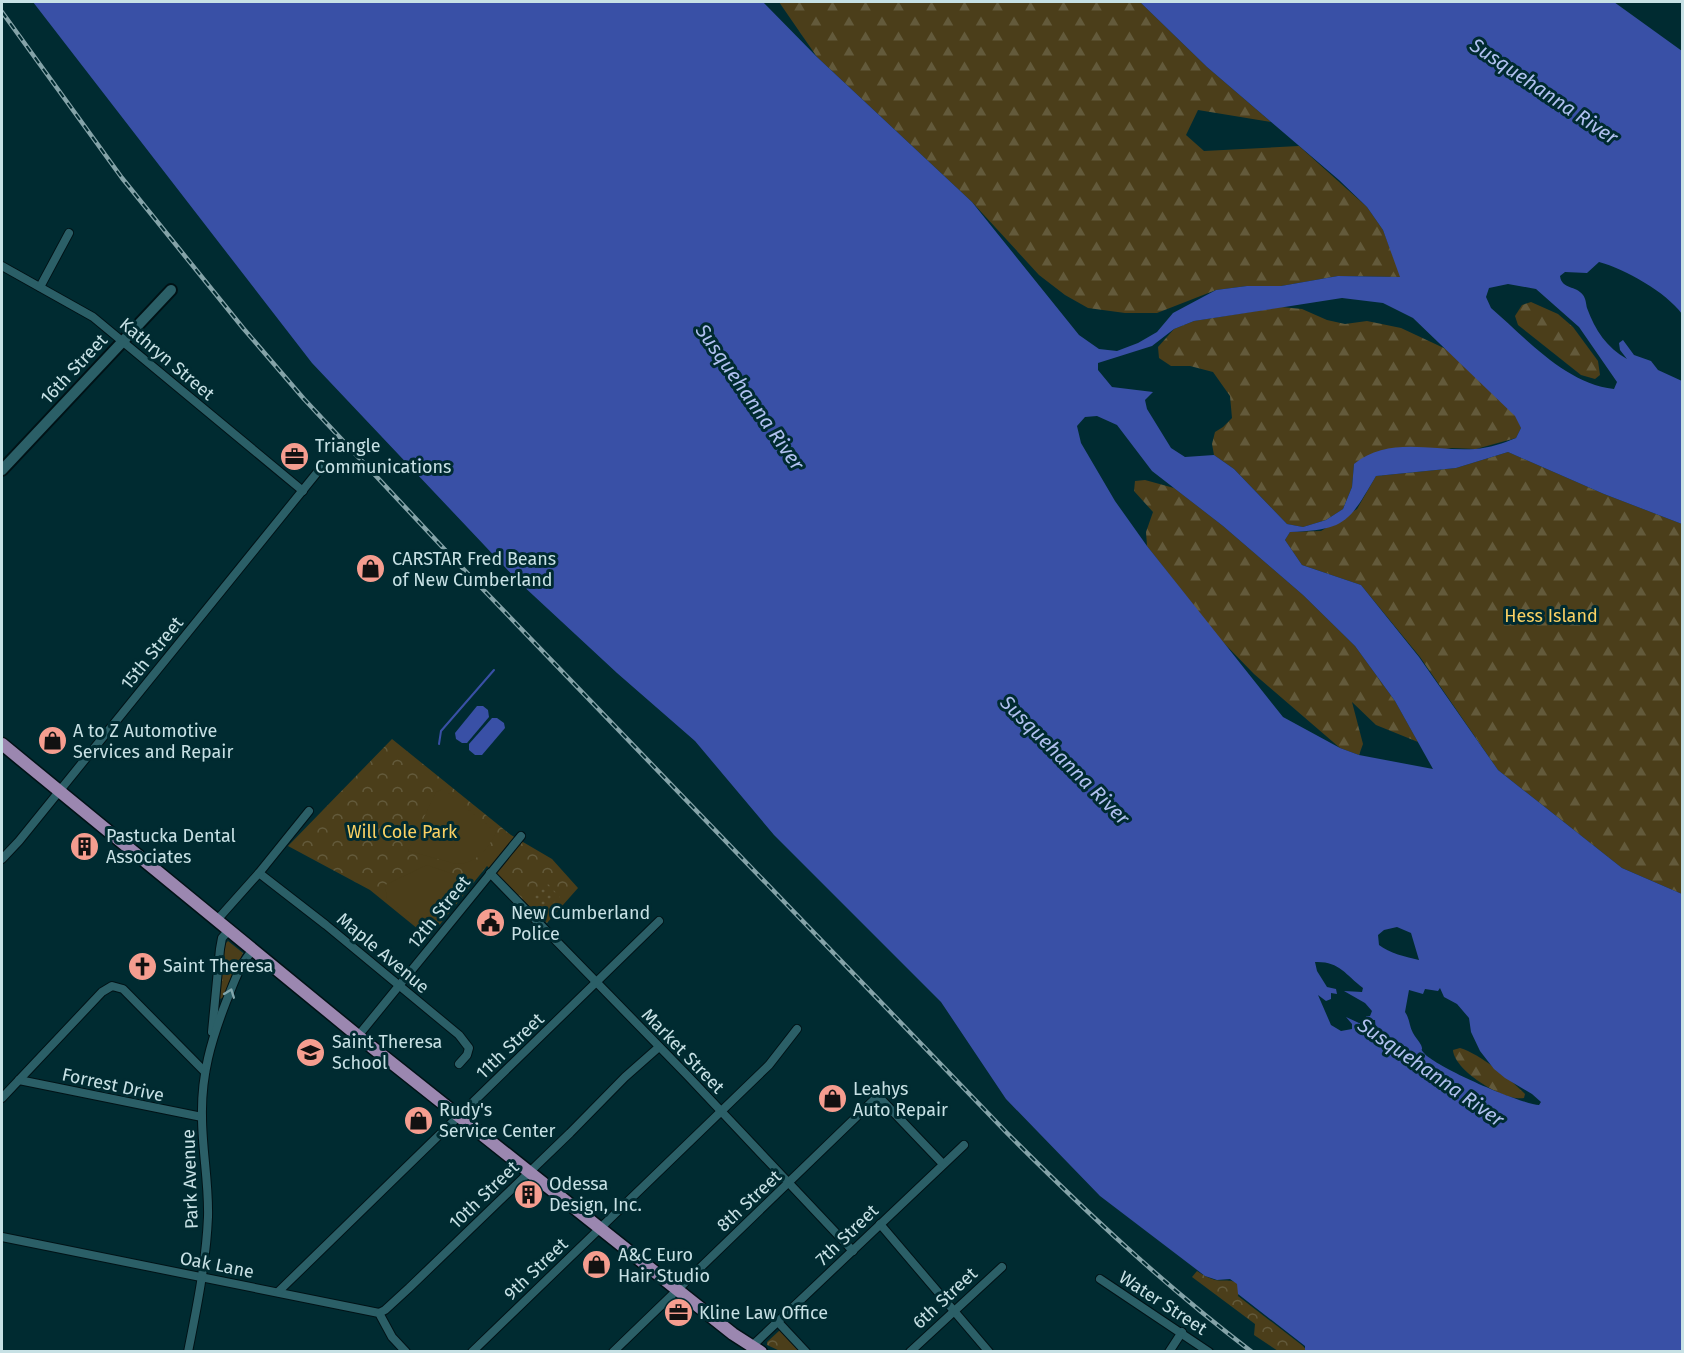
<svg xmlns="http://www.w3.org/2000/svg" width="1684" height="1353" viewBox="0 0 1684 1353" font-family="'Fira Sans',sans-serif">
<style>
.forest{fill:url(#forest-firs)}
.park{fill:url(#park-crowns)}
.garden{fill:url(#garden-dots)}
.pitch{fill:#4b3e1a}
.water{fill:#3950a6;fill-rule:evenodd}
.lines{fill:none;stroke-linecap:round;stroke-linejoin:round}
.stream{stroke:#3950a6;stroke-width:2}
.minor-casing{stroke:#001216;stroke-width:10}
.tertiary-casing{stroke:#001216;stroke-width:14}
.primary-casing{stroke:#001216;stroke-width:15}
.minor{stroke:#2b5f67;stroke-width:8}
.tertiary{stroke:#2b5f67;stroke-width:10}
.primary{stroke:#9b87b0;stroke-width:12}
.rail-casing{stroke:#84a3a8;stroke-width:4.5}
.rail{stroke:#002b31;stroke-width:2;stroke-dasharray:7;stroke-linecap:butt}
.oneway{stroke:#81a6ac}
.labels{text-anchor:middle;stroke-width:6;stroke-linejoin:round;paint-order:stroke}
.street-label{font-size:18px;fill:#c7e1e5;stroke:#002b31}
.poi-label{font-size:18px;fill:#c7e1e5;stroke:#002b31;text-anchor:start}
.park-label{font-size:18px;fill:#fad163;stroke:#002b31}
.water-label{font-size:20px;font-style:italic;fill:#b0c1f0;stroke:#002b31}
</style>
<defs>
<pattern id="forest-firs" width="22" height="20" patternUnits="userSpaceOnUse" patternTransform="scale(1.5)"><rect width="22" height="20" fill="#4b3e1a"/><path d="M5 1l3.5 6h-7zM16 11l3.5 6h-7z" fill="#635a3b"/></pattern>
<pattern id="park-crowns" width="20" height="18" patternUnits="userSpaceOnUse" patternTransform="scale(1.5)"><rect width="20" height="18" fill="#4b3e1a"/><path d="M2 6a3 3 0 1 1 6 0M12 15a3 3 0 1 1 6 0" fill="none" stroke="#635a3b"/></pattern>
<pattern id="garden-dots" width="8" height="8" patternUnits="userSpaceOnUse" patternTransform="scale(1.5)"><rect width="8" height="8" fill="#4b3e1a"/><path d="M2 2h.1M6 6h.1" fill="none" stroke="#635a3b" stroke-width="1.8" stroke-linecap="round"/></pattern>
</defs>
<rect width="100%" height="100%" fill="#002b31"/>
<!-- forest -->
<g class="forest">
<path d="M779 2H1140L1207 67 1271 122 1198 110 1186 135 1204 151 1299 146 1367 207 1383 230 1401 277 1338 276 1281 286H1247L1216 290 1157 313H1125L1088 308 1065 295 1039 275 972 202 817 57Z"/>
<path d="M1531 302 1558 314 1573 327 1598 361 1600 375 1595 379 1581 375 1518 325 1515 316 1522 305Z"/>
<path d="M1281 307 1302 309 1327 320 1345 324 1367 321 1401 328 1446 349 1516 416 1521 428 1516 438 1476 449 1452 448 1354 464 1352 487 1343 509 1326 520 1303 527 1287 524 1234 469 1214 455 1212 444 1215 432 1223 427 1232 418 1230 396 1213 372 1190 366H1171L1159 358 1158 347 1174 329 1194 321Z"/>
<path d="M1508 452 1604 494 1682 524V894L1622 868 1498 770 1420 657 1361 585 1302 565 1285 540 1290 532 1321 531 1357 509 1376 476 1456 468Z"/>
<path d="M1145 480 1174 488 1223 526 1303 595 1355 646 1395 701 1418 742 1376 725 1352 702 1363 744 1359 755 1340 748 1254 674 1219 638 1147 546 1146 532 1153 512 1134 491 1135 481Z"/>
<path d="M1460 1048C1480 1054 1510 1079 1525 1094L1524 1098C1505 1102 1454 1071 1453 1050Z"/>
</g>
<!-- park -->
<g class="park">
<path d="M392 739 511 835 552 859 578 888 547 923 487 866 429 938 370 890 288 846Z"/>
<path d="M228 941 243 953 224 997 220 999 218 996 225 944Z"/>
<path d="M1197 1271C1203 1275 1208 1278 1215 1280 1227 1282 1243 1276 1238 1296L1303 1346 1307 1351H1278L1254 1335 1255 1324 1192 1277Z"/>
<path d="M780 1330H781L801 1351H780L767 1345V1342Z"/>
</g>
<!-- garden -->
<path class="garden" d="M547 883 560 897 544 912 531 898Z"/>
<!-- pitch -->
<g class="pitch">
<path d="M443 789 496 832C489 848 476 864 457 864L408 851 436 792Z"/>
<path d="M427 865 473 881 428 932 387 899 385 885Z"/>
</g>
<!-- water -->
<g class="water">
<path d="M33 2H763L817 57 972 202 1079 335 1099 349 1117 351 1138 343 1157 332 1173 313 1216 290 1247 286H1281L1338 276 1400 277 1383 230 1367 207 1339 180 1207 67 1140 2H1614L1682 51V314C1666 292 1625 269 1599 262L1587 273 1565 272 1560 276C1562 290 1576 285 1583 295 1586 299 1586 304 1587 308 1595 330 1607 348 1627 359L1620 350 1619 343 1623 340 1634 355 1651 361 1658 370 1682 381V524L1604 494 1508 452 1456 468 1376 476C1349 522 1346 530 1290 532L1285 540 1302 565 1361 585 1419 657 1498 770 1622 868 1682 894V1351H1305V1346L1238 1294 1237 1284 1230 1279 1217 1280 1205 1276 1100 1196 1006 1099 941 1002 774 835 695 741 617 673 520 583 312 363ZM1508 284 1536 289 1579 327 1617 382 1614 389C1565 383 1528 340 1491 308L1486 297 1489 288ZM1342 298 1383 303 1413 318 1515 416 1521 428 1516 438C1504 443 1489 448 1475 449 1435 452 1389 435 1354 464L1352 487 1343 509 1326 520 1303 527 1287 524 1234 469 1214 455 1185 457 1171 448 1147 409 1145 400 1153 392 1112 387 1098 370V363L1152 346 1174 329 1194 321ZM1097 416 1117 425 1152 471 1223 526 1303 595 1355 646 1395 701 1433 769 1359 755 1340 748 1283 717 1147 546 1115 501 1081 443 1077 426 1085 417ZM1397 927 1411 933 1419 960C1406 957 1389 953 1379 945L1378 935 1384 930ZM1315 962C1339 961 1345 974 1363 988L1362 992 1344 991 1365 1003 1372 1011 1370 1016H1366L1368 1020H1375L1376 1032 1366 1030 1365 1022 1359 1023 1346 1017 1352 1024V1029L1341 1031 1331 1025 1318 995 1326 1001 1331 999V993L1337 994 1336 989 1327 987 1317 971ZM1440 988 1444 997 1457 1004 1469 1018 1471 1032 1480 1051 1494 1069 1505 1078 1532 1094 1541 1102 1539 1105C1521 1104 1435 1067 1424 1053 1419 1047 1424 1052 1421 1045 1419 1041 1415 1037 1413 1033 1409 1026 1410 1019 1405 1012L1409 990 1423 994 1425 989 1438 991Z"/>
<path d="M477 706H483L488 710 489 717 467 743H462L456 739 455 733Z"/>
<path d="M492 718H497L504 723 505 728 482 755H475L469 750V744Z"/>
</g>
<g class="lines">
<!-- stream -->
<path class="stream" d="M439 744 441 731 494 670"/>
<defs>
<g id="minor">
<path d="M2 266 93 317 303 491"/>
<path d="M40 287 69 233"/>
<path d="M2 859 19 841 324 464"/>
<path d="M259 873 326 925 459 1035 469 1048 467 1055 459 1064"/>
<path d="M490 873 687 1075 853 1251"/>
<path d="M217 920 259 873 309 811"/>
<path d="M212 1032 220 949 222 938 229 930"/>
<path d="M358 1036 521 836"/>
<path d="M19 1080 202 1117"/>
<path d="M2 1098 102 992 112 986 123 989 205 1072"/>
<path d="M880 1224 989 1352"/>
<path d="M2 1237 379 1313 392 1337 406 1352"/>
<path d="M1100 1279 1209 1352"/>
<path d="M278 1292 659 921"/>
<path d="M379 1313 385 1310 409 1288 570 1133 625 1077 659 1047"/>
<path d="M778 1322 806 1352"/>
<path d="M751 1347 964 1145"/>
<path d="M188 1352C197 1307 206 1262 208 1217 209 1183 202 1150 202 1117 201 1075 211 1041 226 1002 234 983 239 965 253 950"/>
<path d="M472 1352 769 1065 797 1029"/>
<path d="M613 1352 878 1096 943 1164"/>
<path d="M910 1352 1002 1267"/>
<path d="M1169 1352 1182 1332"/>
</g>
<path id="tertiary" d="M2 470 171 290"/>
<path id="primary" d="M2 744 358 1036 733 1334 761 1352"/>
</defs>
<!-- minor casing -->
<use href="#minor" class="minor-casing"/>
<!-- tertiary casing -->
<use href="#tertiary" class="tertiary-casing"/>
<!-- primary casing -->
<use href="#primary" class="primary-casing"/>
<!-- minor -->
<use href="#minor" class="minor"/>
<!-- tertiary -->
<use href="#tertiary" class="tertiary"/>
<!-- primary -->
<use href="#primary" class="primary"/>
<defs>
<path id="rail" d="M2 12 122 178 243 328 304 399 447 552 1007 1133C1085 1211 1164 1285 1252 1352"/>
</defs>
<!-- rail casing -->
<use href="#rail" class="rail-casing"/>
<!-- rail -->
<use href="#rail" class="rail"/>
</g>
<!-- one-way arrows -->
<defs><path id="oneway-chevron" d="M-2-3.5L2.5 0L-2 3.5" fill="none" stroke-width="1.6" stroke-linecap="round" stroke-linejoin="round" transform="scale(1.5)"/></defs>
<use class="oneway" href="#oneway-chevron" transform="translate(230 993) rotate(-69)"/>
<!-- icons -->
<defs>
<symbol id="office-disc" viewBox="-11 -11 22 22"><circle r="9.5" fill="#f59d8f" stroke="#002b31"/><path d="M-6-3h4V-5.5h4V-3h4V5H-6ZM-1-4.5V-3h2v-1.5ZM-6 0V1H6V0Z" fill="#111"/></symbol>
<symbol id="shop-disc" viewBox="-11 -11 22 22"><circle r="9.5" fill="#f59d8f" stroke="#002b31"/><path d="M-5-2.5h2.3a2.7 3.5 0 0 1 5.4 0H5L5.5 6h-11ZM-1.5-2.5h3a1.5 2.3 0 0 0-3 0Z" fill="#111"/></symbol>
<symbol id="building-disc" viewBox="-11 -11 22 22"><circle r="9.5" fill="#f59d8f" stroke="#002b31"/><path d="M-4-6H4V6H1V3H-1V6H-4ZM-2.5-4.3h1.7v1.8h-1.7ZM.8-4.3h1.7v1.8H.8ZM-2.5-1h1.7V.8h-1.7ZM.8-1h1.7V.8H.8Z" fill="#111"/></symbol>
<symbol id="civic-disc" viewBox="-11 -11 22 22"><circle r="9.5" fill="#f59d8f" stroke="#002b31"/><path d="M-.6-6.5H3V-4.5H.6V-3L4-1V1h2V6H-6V1h2V-1L-.6-3ZM-1.2 2.5V6h2.4V2.5Z" fill="#111"/></symbol>
<symbol id="church-disc" viewBox="-11 -11 22 22"><circle r="9.5" fill="#f59d8f" stroke="#002b31"/><path d="M-1.2-6h2.4v3.5h3.3v2.4h-3.3V6h-2.4V-.1h-3.3v-2.4h3.3Z" fill="#111"/></symbol>
<symbol id="school-disc" viewBox="-11 -11 22 22"><circle r="9.5" fill="#f59d8f" stroke="#002b31"/><path d="M0-5L7-2L0 1L-7-2ZM-4 1L0 2.5L4 1V4Q0 6-4 4Z" fill="#111"/></symbol>
</defs>
<g fill-rule="evenodd">
<use href="#office-disc" x="278" y="440" width="33" height="33"/>
<use href="#shop-disc" x="354" y="552" width="33" height="33"/>
<use href="#shop-disc" x="36" y="724" width="33" height="33"/>
<use href="#building-disc" x="68" y="830" width="33" height="33"/>
<use href="#civic-disc" x="474" y="906" width="33" height="33"/>
<use href="#church-disc" x="126" y="950" width="33" height="33"/>
<use href="#school-disc" x="294" y="1036" width="33" height="33"/>
<use href="#shop-disc" x="816" y="1082" width="33" height="33"/>
<use href="#shop-disc" x="402" y="1104" width="33" height="33"/>
<use href="#building-disc" x="512" y="1178" width="33" height="33"/>
<use href="#shop-disc" x="580" y="1248" width="33" height="33"/>
<use href="#office-disc" x="662" y="1296" width="33" height="33"/>
</g>
<g class="labels">
<!-- street labels -->
<g class="street-label">
<text transform="translate(167 359) rotate(40)" y="6">Kathryn Street</text>
<text transform="translate(74 369) rotate(-47)" y="6">16th Street</text>
<text transform="translate(152 653) rotate(-51)" y="6">15th Street</text>
<text transform="translate(439 912) rotate(-51)" y="6">12th Street</text>
<text transform="translate(383 953) rotate(40)" y="6">Maple Avenue</text>
<text transform="translate(510 1046) rotate(-44)" y="6">11th Street</text>
<text transform="translate(683 1051) rotate(46)" y="6">Market Street</text>
<text transform="translate(113 1085) rotate(12)" y="6">Forrest Drive</text>
<text transform="translate(190 1179) rotate(-92)" y="6">Park Avenue</text>
<text transform="translate(484 1195) rotate(-44)" y="6">10th Street</text>
<text transform="translate(749 1201) rotate(-43)" y="6">8th Street</text>
<text transform="translate(847 1235) rotate(-44)" y="6">7th Street</text>
<text transform="translate(217 1265) rotate(11)" y="6">Oak Lane</text>
<text transform="translate(536 1269) rotate(-44)" y="6">9th Street</text>
<text transform="translate(945 1298) rotate(-43)" y="6">6th Street</text>
<text transform="translate(1163 1303) rotate(33)" y="6">Water Street</text>
</g>
<!-- poi labels -->
<g class="poi-label">
<text x="315" y="452">Triangle<tspan x="315" dy="21">Communications</tspan></text>
<text x="392" y="565">CARSTAR Fred Beans<tspan x="392" dy="21">of New Cumberland</tspan></text>
<text x="73" y="737">A to Z Automotive<tspan x="73" dy="21">Services and Repair</tspan></text>
<text x="106" y="842">Pastucka Dental<tspan x="106" dy="21">Associates</tspan></text>
<text x="511" y="919">New Cumberland<tspan x="511" dy="21">Police</tspan></text>
<text x="163" y="972">Saint Theresa</text>
<text x="332" y="1048">Saint Theresa<tspan x="332" dy="21">School</tspan></text>
<text x="853" y="1095">Leahys<tspan x="853" dy="21">Auto Repair</tspan></text>
<text x="439" y="1116">Rudy's<tspan x="439" dy="21">Service Center</tspan></text>
<text x="549" y="1190">Odessa<tspan x="549" dy="21">Design, Inc.</tspan></text>
<text x="618" y="1261">A&amp;C Euro<tspan x="618" dy="21">Hair Studio</tspan></text>
<text x="699" y="1319">Kline Law Office</text>
</g>
<!-- park labels -->
<g class="park-label">
<text x="1551" y="622">Hess Island</text>
<text x="402" y="838">Will Cole Park</text>
</g>
<!-- water labels -->
<g class="water-label">
<text transform="translate(1544 91) rotate(34)" y="7">Susquehanna River</text>
<text transform="translate(750 397) rotate(55)" y="7">Susquehanna River</text>
<text transform="translate(1065 760) rotate(45)" y="7">Susquehanna River</text>
<text transform="translate(1431 1072) rotate(35)" y="7">Susquehanna River</text>
</g>
</g>
<!-- border -->
<rect width="1684" height="1353" fill="none" stroke="#c7e1e5" stroke-width="6"/>
</svg>
